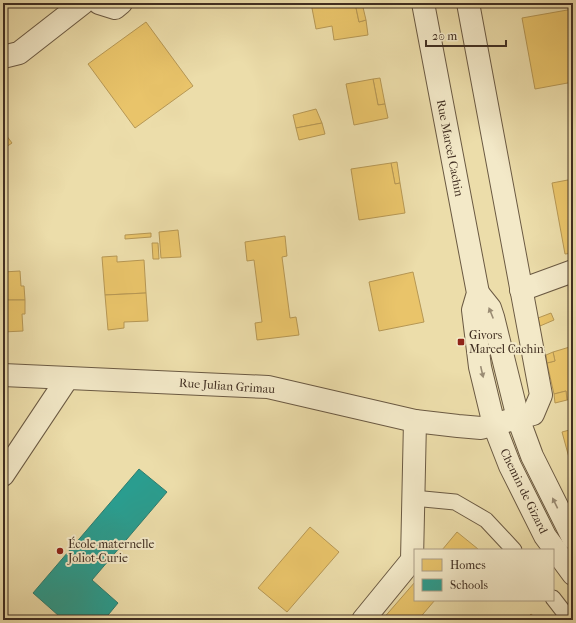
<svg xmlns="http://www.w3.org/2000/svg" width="576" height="623" viewBox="0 0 576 623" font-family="'IM FELL French Canon',serif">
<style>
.homes{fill:#e9c46a;stroke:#b69754}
.schools{fill:#2a9d8f;stroke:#317c6e}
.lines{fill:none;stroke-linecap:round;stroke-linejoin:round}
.service-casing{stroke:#6b5a43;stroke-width:17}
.minor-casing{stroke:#6b5a43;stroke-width:24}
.tertiary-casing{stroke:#6b5a43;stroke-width:24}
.service{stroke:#f3e9c8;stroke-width:15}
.minor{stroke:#f3e9c8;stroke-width:22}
.tertiary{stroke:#f3e9c8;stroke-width:22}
.oneway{fill:#9a8c74}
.poi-dot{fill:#8f2418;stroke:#f3e9c8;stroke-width:1.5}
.labels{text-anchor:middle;stroke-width:4;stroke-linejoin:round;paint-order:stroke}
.street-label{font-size:12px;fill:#402e21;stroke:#f3e9c8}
.poi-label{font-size:12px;fill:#402e21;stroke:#f3e9c8;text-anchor:start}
</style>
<rect width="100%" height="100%" fill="#ecddaa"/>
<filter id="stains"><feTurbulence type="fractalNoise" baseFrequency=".005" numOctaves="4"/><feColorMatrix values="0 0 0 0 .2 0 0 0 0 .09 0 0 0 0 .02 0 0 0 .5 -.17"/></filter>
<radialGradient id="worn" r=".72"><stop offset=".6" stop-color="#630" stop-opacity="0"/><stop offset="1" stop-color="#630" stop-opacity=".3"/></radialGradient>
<!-- homes -->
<g class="homes">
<path d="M311 3H355L359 22 366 20 368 35 334 40 332 26 316 29Z"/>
<path d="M355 3H362L366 20 359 22Z"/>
<path d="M573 9V82L535 89 522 18Z"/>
<path d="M146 22 193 86 135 128 88 64Z"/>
<path d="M380 78 385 104 378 105 373 79Z"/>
<path d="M373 79 378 105 385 104 388 118 354 125 346 84Z"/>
<path d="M316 109 322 123 296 128 293 115Z"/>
<path d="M322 123 325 134 299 140 296 128Z"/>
<path d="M3 131 12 143 3 149Z"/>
<path d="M397 162 400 183 395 184 391 163Z"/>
<path d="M391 163 395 184 400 183 405 213 359 220 351 169Z"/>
<path d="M573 179V253L565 254 552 183Z"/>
<path d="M178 230 181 257 161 258 159 232Z"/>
<path d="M151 233V237L125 239V235Z"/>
<path d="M285 236 287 256 282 257 290 318 296 317 299 335 257 340 255 323 262 322 254 260 247 261 245 242Z"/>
<path d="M152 243H158L159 259H153Z"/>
<path d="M117 256V262L144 260 146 293 105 295 102 257Z"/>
<path d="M20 271 21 286H24L25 300H3V272Z"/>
<path d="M413 272 424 322 379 331 369 282Z"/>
<path d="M146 293 148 321 124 322V328L108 330 105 295Z"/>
<path d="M3 300H25V314H22L23 331 3 332Z"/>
<path d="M551 313 554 320 540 326 538 318Z"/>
<path d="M573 346V398L567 400 566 391 554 394 547 363 555 361 553 352Z"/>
<path d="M553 352 555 361 547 363 546 355Z"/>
<path d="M566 391 567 400 555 403 554 394Z"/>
<path d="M573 429V465H571L562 432Z"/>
<path d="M310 527 339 552 287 612 258 588Z"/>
<path d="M457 532 478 549 442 550Z"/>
<path d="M415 582V600H435L418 620H382Z"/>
<path d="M531 614 538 620H525Z"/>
</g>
<!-- schools -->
<path class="schools" d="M139 469 167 492 92 580 118 603 104 620H56L59 616 33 593Z"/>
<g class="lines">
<defs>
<g id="service">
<path d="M413 498 455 502 486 520 514 550"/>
<path d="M553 598 570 620"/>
</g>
<g id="minor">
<path d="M99 3 115 8 121 3"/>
<path d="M468 3 541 395 533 414 518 418"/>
<path d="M3 57 19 53 83 3"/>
<path d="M521 290 573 271"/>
<path d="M3 475 67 379"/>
<path d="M363 620 412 560 415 421"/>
</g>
<g id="tertiary">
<path d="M423 3 478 293 473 310 480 367 494 425 510 466 545 536 573 574"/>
<path d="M478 293 490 308 493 317 518 418 532 456 573 538"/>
<path d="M3 375 268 387 415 421 458 426 481 428 518 418"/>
</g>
</defs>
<!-- service casing -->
<use href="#service" class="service-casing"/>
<!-- minor casing -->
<use href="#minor" class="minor-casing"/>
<!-- tertiary casing -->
<use href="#tertiary" class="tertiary-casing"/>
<!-- service -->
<use href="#service" class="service"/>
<!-- minor -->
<use href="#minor" class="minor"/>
<!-- tertiary -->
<use href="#tertiary" class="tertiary"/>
</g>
<!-- one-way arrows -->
<defs><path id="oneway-solid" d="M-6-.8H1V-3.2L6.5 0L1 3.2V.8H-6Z"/></defs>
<g class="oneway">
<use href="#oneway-solid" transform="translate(491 313) rotate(-112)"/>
<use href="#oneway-solid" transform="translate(482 372) rotate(77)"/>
<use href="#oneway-solid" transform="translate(555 503) rotate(-116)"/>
</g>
<!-- markers -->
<g class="poi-dot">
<rect x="457" y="338" width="8" height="8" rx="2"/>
<circle cx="60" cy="551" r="4"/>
</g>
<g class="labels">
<!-- street labels -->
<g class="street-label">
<text transform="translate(450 148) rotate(79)" y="4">Rue Marcel Cachin</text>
<text transform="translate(227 386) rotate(4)" y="4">Rue Julian Grimau</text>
<text transform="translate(524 491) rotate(64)" y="4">Chemin de Gizard</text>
</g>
<!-- poi labels -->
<g class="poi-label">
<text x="469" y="339">Givors<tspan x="469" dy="14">Marcel Cachin</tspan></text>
<text x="68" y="548">École maternelle<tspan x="68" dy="14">Joliot-Curie</tspan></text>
</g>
</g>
<!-- margin -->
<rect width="576" height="623" fill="none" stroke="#ecddaa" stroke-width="16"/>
<rect x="4" y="4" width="568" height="615" fill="none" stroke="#402e21" stroke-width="2"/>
<rect x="8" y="8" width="560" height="607" fill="none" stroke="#402e21"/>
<!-- legend -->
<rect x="414" y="549" width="140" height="52" fill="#f3e9c8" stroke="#ab9e85"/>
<rect x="422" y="559" width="20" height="12" fill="#e9c46a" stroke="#ab9e85"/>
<text x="450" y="569" font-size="12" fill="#402e21">Homes</text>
<rect x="422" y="579" width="20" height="12" fill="#2a9d8f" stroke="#ab9e85"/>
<text x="450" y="589" font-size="12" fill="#402e21">Schools</text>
<!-- scale -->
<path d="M426 40v6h80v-6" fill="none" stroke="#402e21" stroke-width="2"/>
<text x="432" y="40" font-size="12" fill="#402e21" stroke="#f3e9c8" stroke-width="3" paint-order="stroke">20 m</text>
<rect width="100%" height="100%" filter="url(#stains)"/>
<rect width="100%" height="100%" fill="url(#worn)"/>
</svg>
